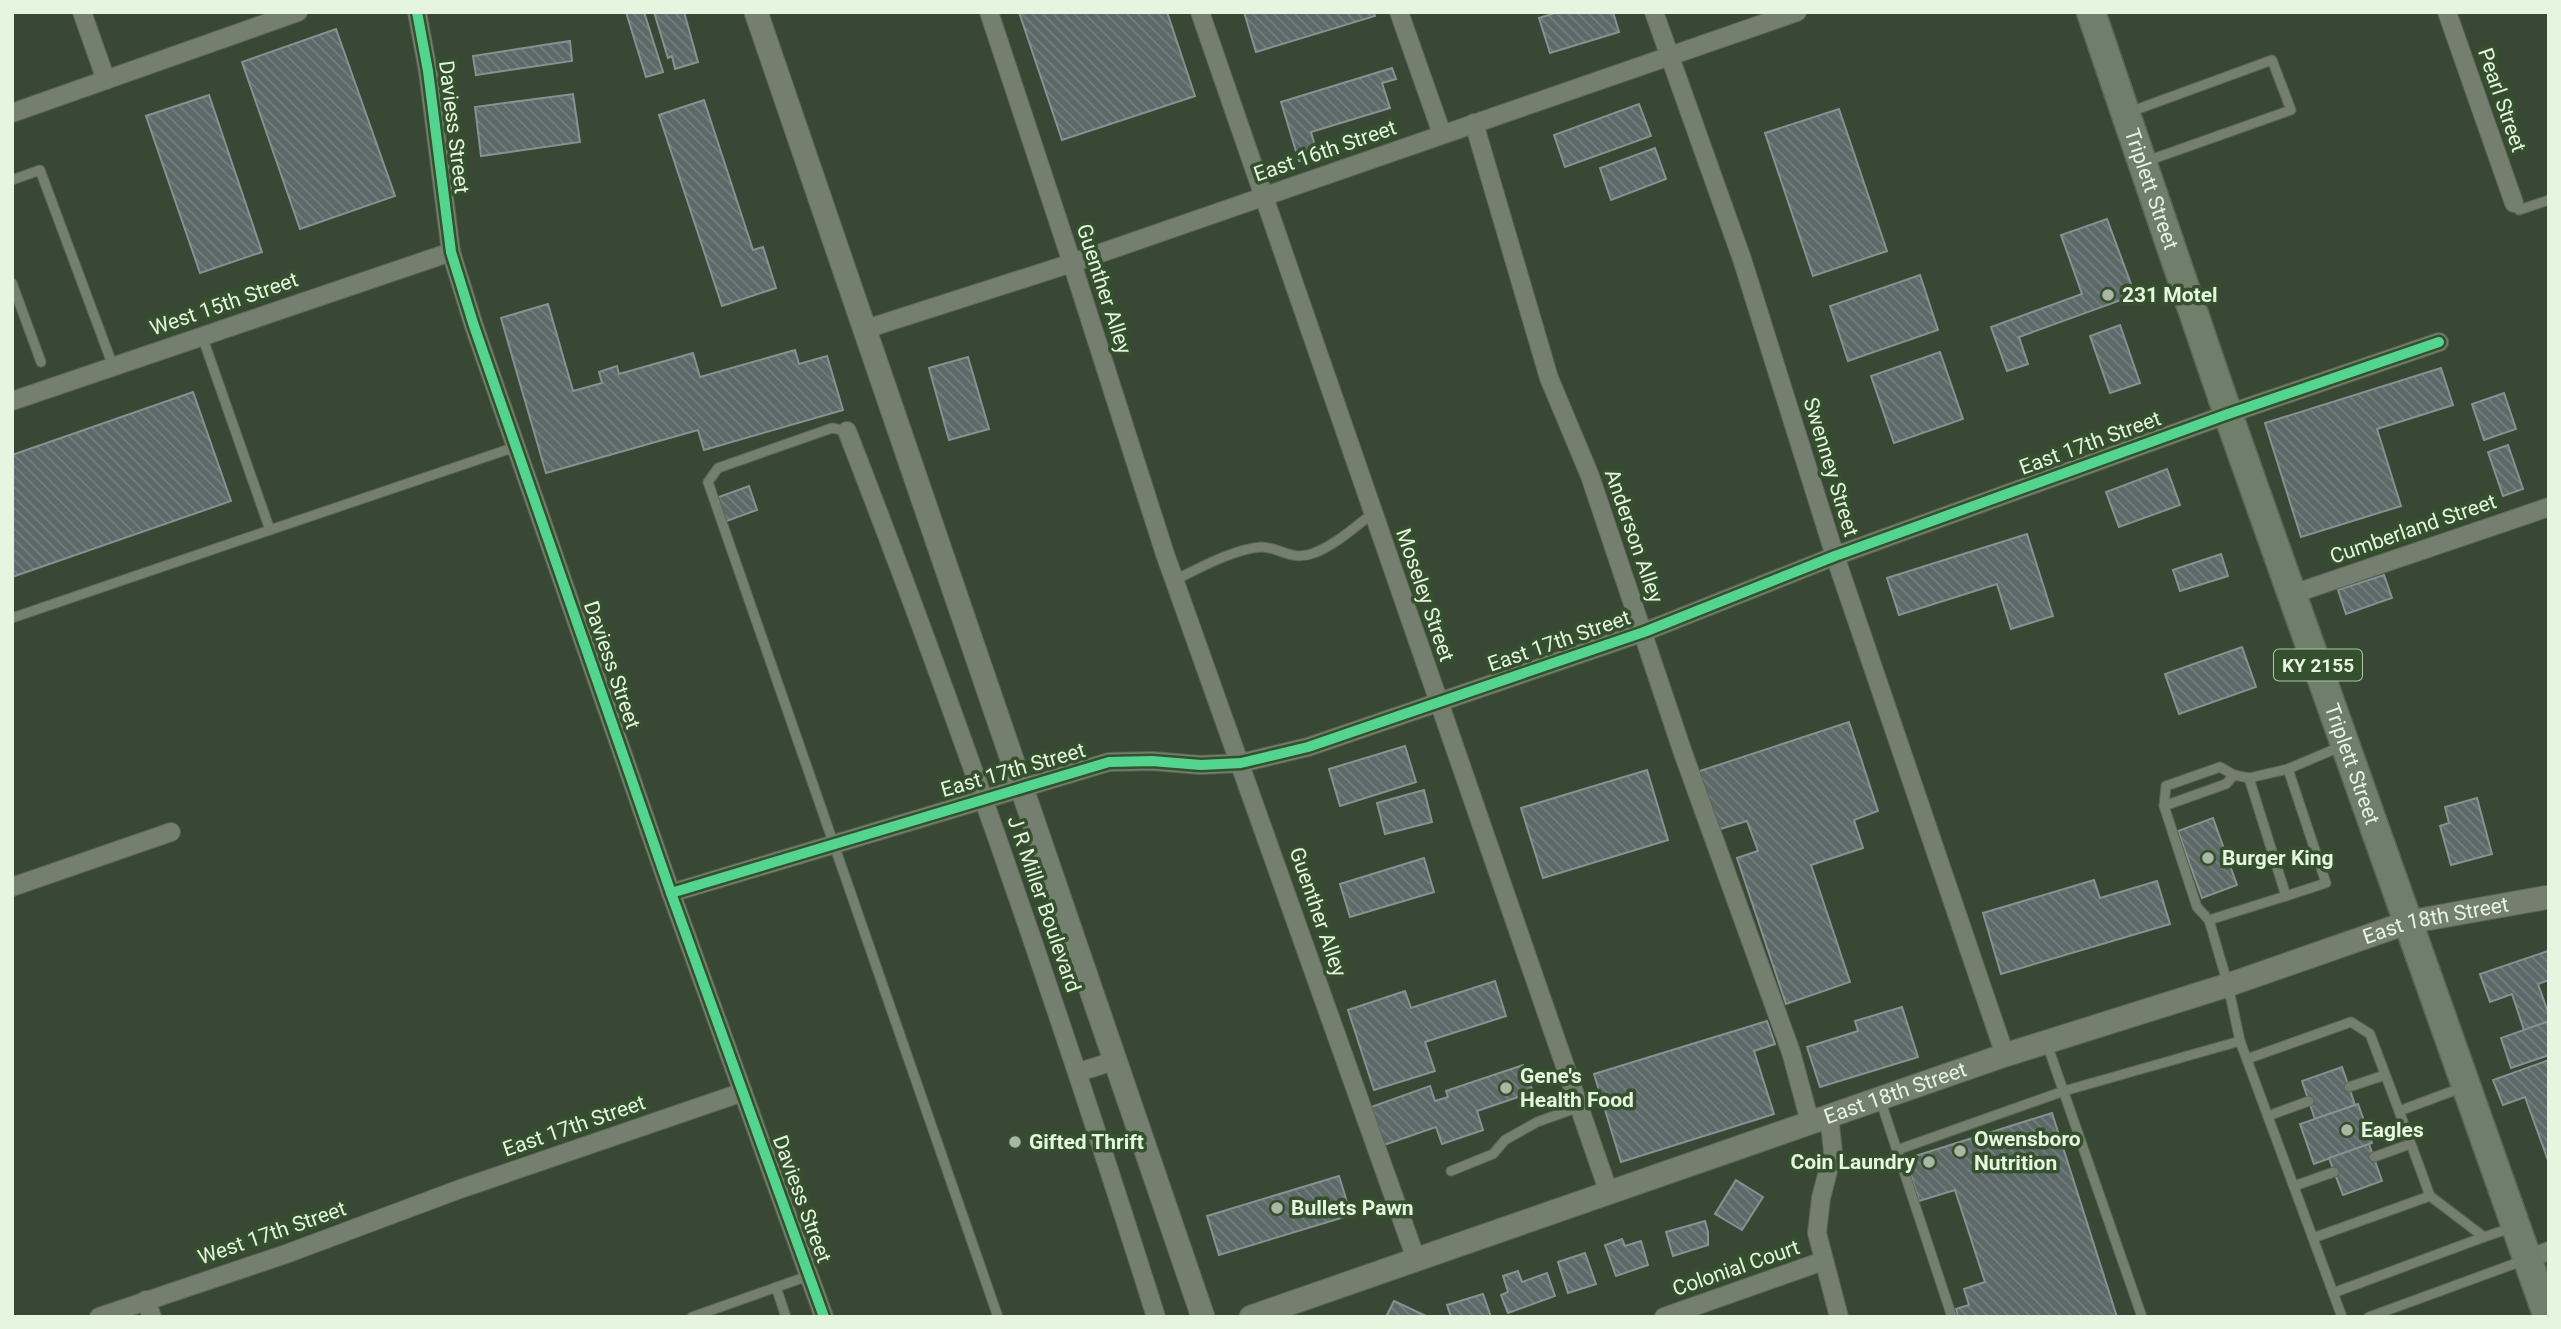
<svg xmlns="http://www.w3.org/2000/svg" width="2561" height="1329" viewBox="0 0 2561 1329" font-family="Roboto,sans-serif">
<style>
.building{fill:url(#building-back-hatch);stroke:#859291;stroke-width:2}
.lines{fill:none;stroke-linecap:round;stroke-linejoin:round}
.service-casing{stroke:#596655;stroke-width:11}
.minor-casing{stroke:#596655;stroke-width:20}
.tertiary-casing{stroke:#596655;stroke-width:25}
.primary-casing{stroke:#596655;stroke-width:31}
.service{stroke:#747f70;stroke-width:9}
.minor{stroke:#747f70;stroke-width:18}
.tertiary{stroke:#747f70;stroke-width:23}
.primary{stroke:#707f6b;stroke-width:28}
.cycleway-casing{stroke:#35502c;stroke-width:15}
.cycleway{stroke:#53d58f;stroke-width:10}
.poi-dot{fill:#a9b8a4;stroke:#35502c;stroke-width:2.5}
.labels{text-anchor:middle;stroke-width:7;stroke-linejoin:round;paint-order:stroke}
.shield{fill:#35502c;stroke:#b0c4aa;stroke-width:2}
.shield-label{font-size:19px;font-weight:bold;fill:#e5f5e0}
.street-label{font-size:21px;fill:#e5f5e0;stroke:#35502c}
.poi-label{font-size:21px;font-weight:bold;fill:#e5f5e0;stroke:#35502c;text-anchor:start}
</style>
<defs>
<pattern id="building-back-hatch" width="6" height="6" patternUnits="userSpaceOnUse" patternTransform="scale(1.75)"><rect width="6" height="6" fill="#5d6968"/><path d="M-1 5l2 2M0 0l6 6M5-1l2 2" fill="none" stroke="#747f7d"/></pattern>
</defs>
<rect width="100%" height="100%" fill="#394834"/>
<!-- building -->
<g class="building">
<path d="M626 12H644L663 72 646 77Z"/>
<path d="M654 12H684L698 62 675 69 672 56 668 58Z"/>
<path d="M1019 12H1167L1195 96 1062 140Z"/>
<path d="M1244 12H1373L1375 16 1256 52Z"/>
<path d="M1558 12H1613L1619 32 1550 53 1539 18Z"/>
<path d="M336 29 395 196 300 229 242 62Z"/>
<path d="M570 41 572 61 476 75 473 56Z"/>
<path d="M1392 68 1396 79 1382 83 1390 108 1311 132 1318 156 1299 161 1281 102Z"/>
<path d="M573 94 580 142 481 156 475 107Z"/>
<path d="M209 95 262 252 200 273 146 116Z"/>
<path d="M704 100 753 250 763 247 776 288 722 306 659 115Z"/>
<path d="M1639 104 1651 136 1565 167 1554 135Z"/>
<path d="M1839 109 1887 251 1813 276 1765 133Z"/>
<path d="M1655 148 1666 179 1611 200 1600 168Z"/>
<path d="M2107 219 2135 295 2019 337 2028 364 2007 371 1991 327 2082 294 2061 235Z"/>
<path d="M1920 275 1938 330 1848 361 1830 306Z"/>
<path d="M548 304 573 391 602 383 599 372 617 366 619 374 693 353 700 377 795 350 799 364 827 356 843 410 704 450 698 430 546 473 501 318Z"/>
<path d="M2120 325 2140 383 2110 393 2090 336Z"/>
<path d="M1940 352 1963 419 1894 443 1871 376Z"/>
<path d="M968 357 989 429 949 440 929 368Z"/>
<path d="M2441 368 2453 405 2377 429 2401 506 2301 537 2265 423Z"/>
<path d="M193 392 231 501 12 577V455Z"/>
<path d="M2504 393 2516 429 2484 440 2472 404Z"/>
<path d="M2508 445 2523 489 2503 496 2488 452Z"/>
<path d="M2167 469 2180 505 2119 527 2106 492Z"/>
<path d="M749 486 757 510 724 522 716 498Z"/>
<path d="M2027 534 2053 616 2011 629 1997 584 1899 615 1887 578Z"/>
<path d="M2221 554 2228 576 2180 591 2173 570Z"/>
<path d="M2384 575 2392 598 2346 614 2338 590Z"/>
<path d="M2242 647 2256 687 2179 714 2165 674Z"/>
<path d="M1849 722 1878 811 1854 820 1863 848 1811 865 1850 982 1786 1004 1737 858 1758 851 1747 821 1717 830 1697 772Z"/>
<path d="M1405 746 1416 782 1340 806 1329 769Z"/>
<path d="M1647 770 1668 840 1543 878 1521 808Z"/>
<path d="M1424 790 1432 822 1385 834 1377 803Z"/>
<path d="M2477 798 2492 854 2451 865 2440 826 2449 823 2445 807Z"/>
<path d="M2213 818 2237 885 2202 898 2178 831Z"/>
<path d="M1424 858 1434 892 1350 917 1340 884Z"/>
<path d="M2094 880 2100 898 2157 881 2170 924 2001 974 1983 913Z"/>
<path d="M2548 951 2549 980 2538 984 2549 1015V1025L2525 1033 2512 994 2490 1002 2480 974Z"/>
<path d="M1495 981 1506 1016 1425 1042 1435 1071 1374 1090 1348 1010 1405 991 1411 1008Z"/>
<path d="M1902 1007 1918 1057 1820 1087 1807 1047 1858 1031 1855 1021Z"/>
<path d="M1767 1021 1775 1044 1754 1051 1774 1114 1621 1162 1594 1074Z"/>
<path d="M2549 1021V1055L2511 1068 2501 1038Z"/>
<path d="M2549 1060V1163L2525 1097 2503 1105 2493 1080Z"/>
<path d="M1523 1065 1533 1092 1477 1111 1483 1130 1442 1144 1436 1127 1384 1145 1371 1107 1430 1086 1435 1101 1448 1097 1446 1091Z"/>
<path d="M2342 1067 2355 1105 2315 1119 2302 1081Z"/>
<path d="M2358 1104 2372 1143 2314 1164 2300 1124Z"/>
<path d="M2052 1113 2117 1317H1958L1956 1309 1969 1305 1964 1289 1985 1282 1955 1190 1919 1201 1906 1159Z"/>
<path d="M2369 1144 2382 1181 2343 1195 2329 1158Z"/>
<path d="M1339 1176 1351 1215 1219 1255 1207 1216Z"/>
<path d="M1736 1180 1763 1197 1742 1230 1715 1214Z"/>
<path d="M1705 1221 1708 1232V1245L1673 1256 1666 1232Z"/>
<path d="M1622 1239 1625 1246 1641 1241 1648 1265 1616 1276 1605 1245Z"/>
<path d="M1585 1253 1596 1284 1568 1293 1558 1262Z"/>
<path d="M1518 1271 1522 1282 1547 1273 1555 1296 1508 1313 1501 1295 1508 1292 1503 1276Z"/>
<path d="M1483 1294 1491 1317H1451L1447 1305Z"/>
<path d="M1394 1301 1428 1317H1386Z"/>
</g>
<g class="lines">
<defs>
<g id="service">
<path d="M2127 113 2272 60 2291 110 2147 161"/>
<path d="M12 180 40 170 113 366"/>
<path d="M2514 203 2519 210 2549 200"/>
<path d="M12 283 41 362"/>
<path d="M202 336 270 530 515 447"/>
<path d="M847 431 832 428 718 468 708 482 998 1317"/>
<path d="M1175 580C1199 568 1234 549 1261 547 1280 547 1292 562 1314 553 1335 545 1355 527 1373 513"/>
<path d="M12 618 270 530"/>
<path d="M2164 806 2166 786 2220 767 2234 775"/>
<path d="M2286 896 2326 883 2288 769"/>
<path d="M2209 920 2197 907 2164 806 2226 784 2234 775 2249 778"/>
<path d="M2047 1044 2142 1317"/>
<path d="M2247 1059 2351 1022 2370 1034 2399 1111 2461 1088"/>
<path d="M2349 1087 2385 1075"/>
<path d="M1880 1099 1952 1317"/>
<path d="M2268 1116 2309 1101"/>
<path d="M1897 1150 2064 1091 2240 1041"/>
<path d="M2374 1157 2410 1144"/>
<path d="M1451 1171 1493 1154 1505 1140 1537 1122 1579 1107"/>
<path d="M2294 1186 2334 1172"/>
<path d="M2430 1196 2484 1237 2511 1228"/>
<path d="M2313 1238 2430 1196 2399 1111"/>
<path d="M776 1287 786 1317"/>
<path d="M2333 1293 2484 1237"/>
<path d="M692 1317 808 1276"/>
<path d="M2342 1317 2240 1041 2228 985 2209 920 2286 896 2249 778 2288 769 2342 746"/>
<path d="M2369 1317 2522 1261"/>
</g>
<g id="minor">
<path d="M82 12 106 80"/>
<path d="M417 12 428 71 451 252 474 326 671 893 824 1317"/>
<path d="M989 12 1072 263 1165 554 1416 1259"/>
<path d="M1200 12 1609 1193"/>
<path d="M1399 12 1442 134"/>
<path d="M1654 12 1742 259 1835 556 2005 1055"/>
<path d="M2447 12 2514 203"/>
<path d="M12 113 298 12"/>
<path d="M1474 123 1549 378 1590 476 1683 753 1791 1052 1810 1122"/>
<path d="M866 329 1072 263 1797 12"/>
<path d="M12 401 451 252"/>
<path d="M847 431C961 723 1062 1019 1156 1317"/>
<path d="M2293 594 2549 507"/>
<path d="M12 887 171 832"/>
<path d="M671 893 1109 762 1152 761 1201 765 1241 763 1308 747 1644 632 1835 556 2228 414 2439 342"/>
<path d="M1079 1072 1114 1061"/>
<path d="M1829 1115 1833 1152 1821 1198 1817 1233 1839 1317"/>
<path d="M2527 1259 2549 1251"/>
<path d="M146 1300 152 1317"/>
<path d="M99 1317 286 1254 460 1189 743 1092"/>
<path d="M1664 1317 1823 1261"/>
</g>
<g id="tertiary">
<path d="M756 12C907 446 1052 883 1203 1317"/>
<path id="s1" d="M1251 1317 2005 1055 2228 985 2409 922 2549 897"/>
</g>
<g id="primary">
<path id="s2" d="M2091 12 2228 414 2548 1317"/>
</g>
</defs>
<!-- service casing -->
<use href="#service" class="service-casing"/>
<!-- minor casing -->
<use href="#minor" class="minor-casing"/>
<!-- tertiary casing -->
<use href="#tertiary" class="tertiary-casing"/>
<!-- primary casing -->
<use href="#primary" class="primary-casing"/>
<!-- service -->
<use href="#service" class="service"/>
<!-- minor -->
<use href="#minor" class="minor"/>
<!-- tertiary -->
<use href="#tertiary" class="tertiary"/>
<!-- primary -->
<use href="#primary" class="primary"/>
<defs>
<g id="cycleway">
<path d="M417 12 428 71 451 252 474 326 671 893 824 1317"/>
<path d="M671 893 1109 762 1152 761 1201 765 1241 763 1308 747 1644 632 1835 556 2228 414 2439 342"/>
</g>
</defs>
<!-- cycleway casing -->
<use href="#cycleway" class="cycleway-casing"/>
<!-- cycleway -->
<use href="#cycleway" class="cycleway"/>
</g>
<!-- markers -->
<g class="poi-dot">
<circle cx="2108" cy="295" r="7"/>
<circle cx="2208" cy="858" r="7"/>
<circle cx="1506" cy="1088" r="7"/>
<circle cx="2347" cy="1130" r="7"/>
<circle cx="1015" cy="1142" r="7"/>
<circle cx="1960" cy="1151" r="7"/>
<circle cx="1929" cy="1162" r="7"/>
<circle cx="1277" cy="1208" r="7"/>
</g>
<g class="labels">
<!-- shield labels -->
<rect class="shield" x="2274" y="649.5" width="88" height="31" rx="5"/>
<g class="shield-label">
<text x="2318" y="672">KY 2155</text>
</g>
<!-- street labels -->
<g class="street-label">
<text transform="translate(2502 100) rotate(71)" y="7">Pearl Street</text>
<text transform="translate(454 127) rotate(83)" y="7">Daviess Street</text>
<text transform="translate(1325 151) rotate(-19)" y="7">East 16th Street</text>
<text dy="7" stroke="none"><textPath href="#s2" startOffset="187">Triplett Street</textPath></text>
<text transform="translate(1104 289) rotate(72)" y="7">Guenther Alley</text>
<text transform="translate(224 304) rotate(-19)" y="7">West 15th Street</text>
<text transform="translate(2090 443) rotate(-20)" y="7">East 17th Street</text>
<text transform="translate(1831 467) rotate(73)" y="7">Swenney Street</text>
<text transform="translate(2413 529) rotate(-19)" y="7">Cumberland Street</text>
<text transform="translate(1634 536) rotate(71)" y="7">Anderson Alley</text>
<text transform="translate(1425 595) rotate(71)" y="7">Moseley Street</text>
<text transform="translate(1559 641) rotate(-19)" y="7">East 17th Street</text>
<text transform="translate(612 665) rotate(71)" y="7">Daviess Street</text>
<text dy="7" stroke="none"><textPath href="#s2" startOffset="796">Triplett Street</textPath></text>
<text transform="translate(1013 770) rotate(-16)" y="7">East 17th Street</text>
<text transform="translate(1044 904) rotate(71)" y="7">J R Miller Boulevard</text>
<text transform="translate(1318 912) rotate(71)" y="7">Guenther Alley</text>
<text dy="7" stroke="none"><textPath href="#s1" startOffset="1250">East 18th Street</textPath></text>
<text dy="7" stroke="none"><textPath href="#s1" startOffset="682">East 18th Street</textPath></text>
<text transform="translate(574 1126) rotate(-19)" y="7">East 17th Street</text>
<text transform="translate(802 1199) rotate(70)" y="7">Daviess Street</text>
<text transform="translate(272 1233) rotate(-19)" y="7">West 17th Street</text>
<text transform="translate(1736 1268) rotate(-19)" y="7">Colonial Court</text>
</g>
<!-- poi labels -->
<g class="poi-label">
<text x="2122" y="302">231 Motel</text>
<text x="2222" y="865">Burger King</text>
<text x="1520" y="1083">Gene's<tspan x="1520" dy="24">Health Food</tspan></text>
<text x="2361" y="1137">Eagles</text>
<text x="1974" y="1146">Owensboro<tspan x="1974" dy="24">Nutrition</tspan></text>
<text x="1029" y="1149">Gifted Thrift</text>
<text x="1915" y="1169" text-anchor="end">Coin Laundry</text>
<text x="1291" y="1215">Bullets Pawn</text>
</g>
</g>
<!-- border -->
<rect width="2561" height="1329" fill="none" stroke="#e5f5e0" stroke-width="28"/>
</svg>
